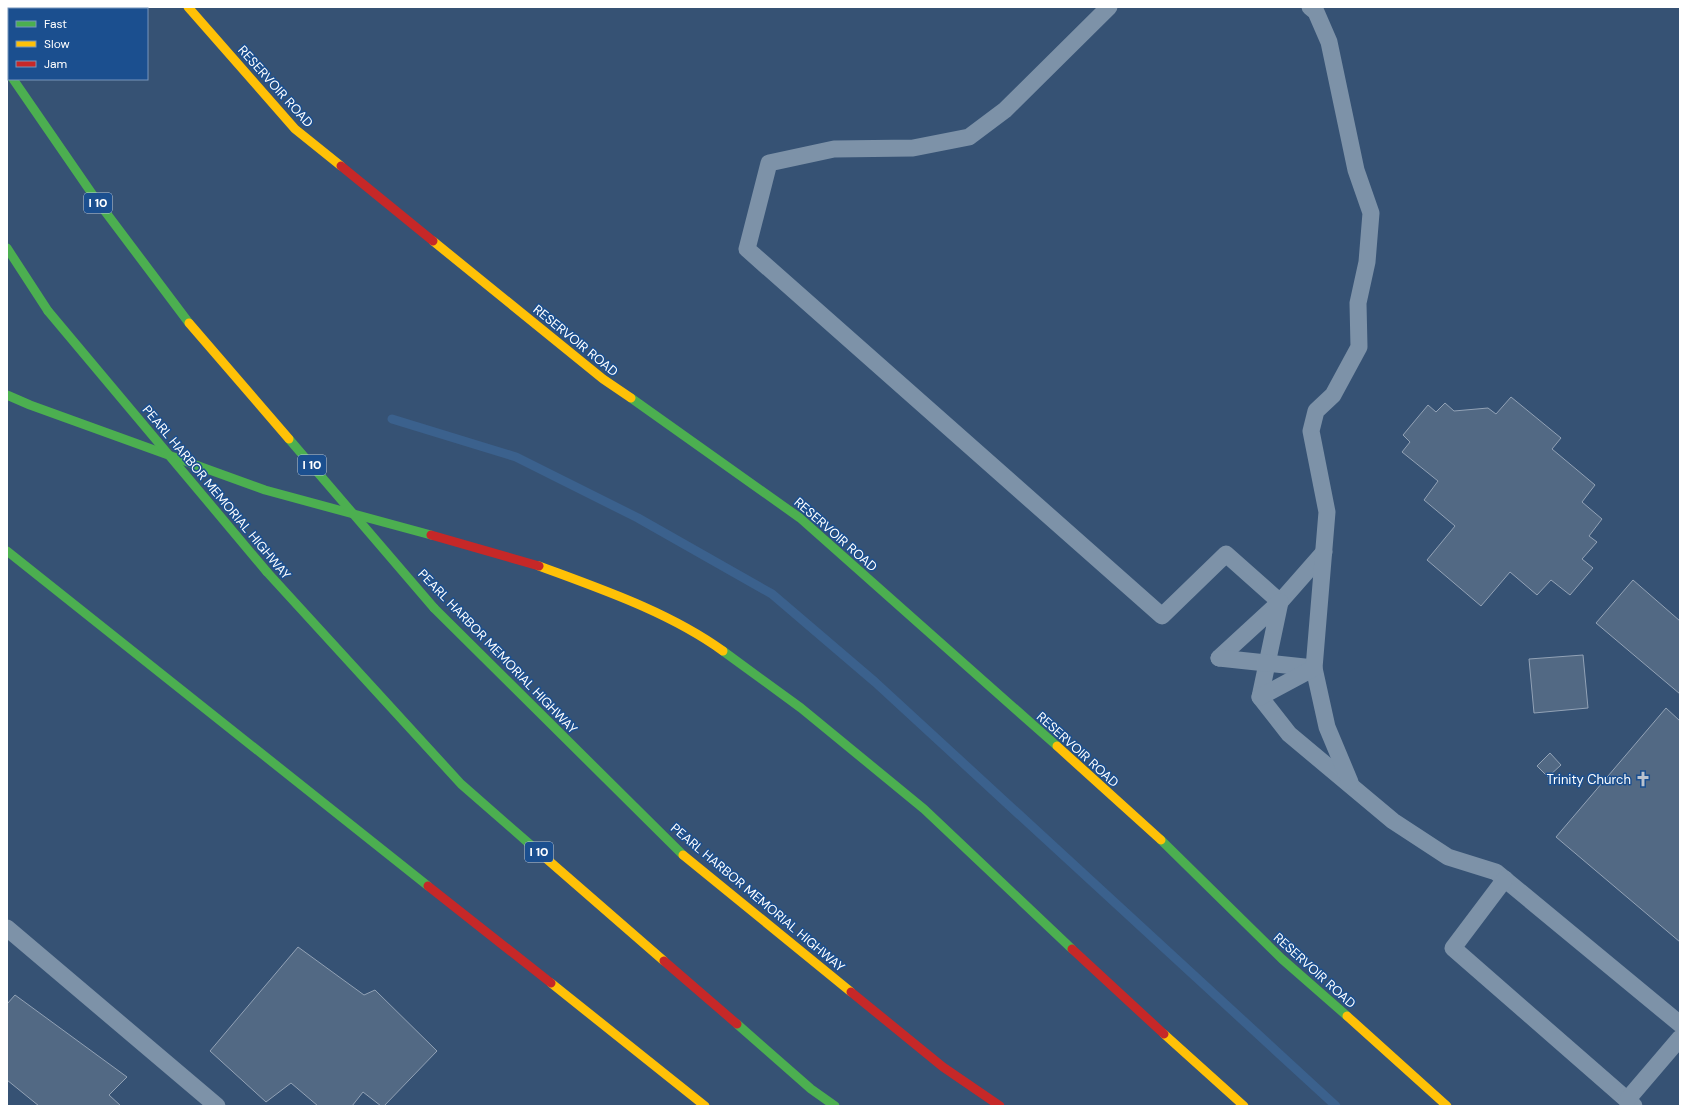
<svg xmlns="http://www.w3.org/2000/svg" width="1687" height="1113" viewBox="0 0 1687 1113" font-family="'DM Sans',sans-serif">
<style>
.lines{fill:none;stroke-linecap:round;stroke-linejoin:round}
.stream{stroke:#3b618d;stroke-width:9}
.building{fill:#526984;stroke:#92a2b6}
.lane{stroke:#7d92a8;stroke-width:17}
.fast{stroke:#4caf50;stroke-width:9}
.slow{stroke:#ffc107;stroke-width:9}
.jam{stroke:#c62828;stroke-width:9}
.fast-bridge{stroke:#4caf50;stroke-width:9}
.slow-bridge{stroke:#ffc107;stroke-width:9}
.labels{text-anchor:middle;stroke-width:3;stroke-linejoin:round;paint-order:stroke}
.shield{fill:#1b4f8f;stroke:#bbcadd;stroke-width:1}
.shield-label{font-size:12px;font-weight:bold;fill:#fff}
.street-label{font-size:13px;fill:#fff;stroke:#1b4f8f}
.poi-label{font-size:13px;fill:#fff;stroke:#1b4f8f;text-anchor:end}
</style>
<rect width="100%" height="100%" fill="#365274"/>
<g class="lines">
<!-- stream -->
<path class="stream" d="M392 419 516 457 638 518 772 594 875 682 1336 1106"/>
</g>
<!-- building -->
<g class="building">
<path d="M1511 397 1561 438 1552 449 1595 485 1582 502 1602 519 1589 536 1597 542 1582 559 1593 568 1570 595 1551 580 1537 595 1510 572 1481 606 1427 560 1455 526 1424 500 1438 481 1402 452 1410 442 1403 435 1428 405 1436 412 1445 403 1454 411 1488 408 1496 414Z"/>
<path d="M1633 580 1680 621V694L1596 623Z"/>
<path d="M1583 655 1588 708 1534 713 1529 659Z"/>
<path d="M1666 708 1680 721V942L1556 837Z"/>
<path d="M1550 753 1561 765 1548 777 1537 766Z"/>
<path d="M298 947 364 995 375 990 437 1051 384 1106H381L363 1092 352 1106H318L291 1083 266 1102 210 1051Z"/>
<path d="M15 995 127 1077 109 1095 121 1106H39L7 1080V1004Z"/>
</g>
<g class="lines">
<!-- lane -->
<g class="lane">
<path d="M1109 7 1005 110 969 137 913 148 834 149 769 163 747 249 1162 616 1226 554 1280 602 1324 552"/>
<path d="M1219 658 1280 602 1260 697 1289 734 1393 821 1448 857 1496 872 1680 1024"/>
<path d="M1219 658 1314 668 1327 727 1350 782"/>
<path d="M1260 697 1314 668 1327 512 1311 431 1316 411 1333 395 1359 347 1358 303 1367 262 1371 213 1356 170 1329 42 1316 12 1310 7"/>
<path d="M1505 879 1453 948 1634 1106"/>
<path d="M7 928 217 1106"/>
<path d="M1627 1100 1680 1038"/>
</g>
<!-- fast -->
<g class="fast">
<path d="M13 79 95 198 189 323"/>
<path d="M7 248 48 311"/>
<path d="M7 395 30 405 265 490 431 535"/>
<path d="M631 398 800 518 1057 746"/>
<path d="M7 551 428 886"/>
<path d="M267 572 461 784 533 847"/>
<path d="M434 608 683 855"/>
<path d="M723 651 801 708 924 809 1072 949"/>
<path d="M1161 840 1282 959 1347 1016"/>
<path d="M737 1024 811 1089 835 1106"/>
</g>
<!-- slow -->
<g class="slow">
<path d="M188 7 295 129 341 166"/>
<path d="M433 241 603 379 631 398"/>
<path d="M539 566C601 589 669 612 723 651"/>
<path d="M1057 746 1161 840"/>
<path d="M533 847 664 961"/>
<path d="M683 855 851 992"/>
<path d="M551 983 705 1106"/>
<path d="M1347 1016 1447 1106"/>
<path d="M1164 1034 1244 1106"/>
</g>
<!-- jam -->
<g class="jam">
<path d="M341 166 433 241"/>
<path d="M431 535 539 566"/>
<path d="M428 886 551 983"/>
<path d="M1072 949 1164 1034"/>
<path d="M664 961 737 1024"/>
<path d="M851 992 943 1067 1000 1106"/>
</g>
<!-- fast-bridge -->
<g class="fast-bridge">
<path d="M48 311 267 572"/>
<path d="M289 439 434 608"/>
</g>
<!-- slow-bridge -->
<path class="slow-bridge" d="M189 323 289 439"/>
</g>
<!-- icons -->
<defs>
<symbol id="church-bare" viewBox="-9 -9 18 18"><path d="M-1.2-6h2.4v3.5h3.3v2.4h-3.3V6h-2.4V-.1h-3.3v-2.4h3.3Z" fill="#b9c2ce" stroke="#1b4f8f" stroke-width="2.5" paint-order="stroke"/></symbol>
</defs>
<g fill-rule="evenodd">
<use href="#church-bare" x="1632" y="768" width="22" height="22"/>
</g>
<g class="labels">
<!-- shield labels -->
<g class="shield">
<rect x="84" y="193" width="28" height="20" rx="3"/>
<rect x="298" y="455" width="28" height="20" rx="3"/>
<rect x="525" y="842" width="28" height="20" rx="3"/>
</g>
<g class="shield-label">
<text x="98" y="207">I 10</text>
<text x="312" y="469">I 10</text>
<text x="539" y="856">I 10</text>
</g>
<!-- street labels -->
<g class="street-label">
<text transform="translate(276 86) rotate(48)" y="5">RESERVOIR ROAD</text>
<text transform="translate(576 340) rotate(39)" y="5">RESERVOIR ROAD</text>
<text transform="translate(217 492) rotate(50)" y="5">PEARL HARBOR MEMORIAL HIGHWAY</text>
<text transform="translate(836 534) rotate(41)" y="5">RESERVOIR ROAD</text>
<text transform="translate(498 651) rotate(46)" y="5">PEARL HARBOR MEMORIAL HIGHWAY</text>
<text transform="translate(1078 749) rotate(42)" y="5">RESERVOIR ROAD</text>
<text transform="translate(758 897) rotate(40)" y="5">PEARL HARBOR MEMORIAL HIGHWAY</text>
<text transform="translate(1315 970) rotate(42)" y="5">RESERVOIR ROAD</text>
</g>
<!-- poi labels -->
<g class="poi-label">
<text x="1631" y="784">Trinity Church</text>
</g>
</g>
<!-- border -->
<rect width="1687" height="1113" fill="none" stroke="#ffffff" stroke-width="16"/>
<!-- legend -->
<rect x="8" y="8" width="140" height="72" fill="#1b4f8f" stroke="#7695bc"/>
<rect x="16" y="21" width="20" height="6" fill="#4caf50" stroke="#7695bc"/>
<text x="44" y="28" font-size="12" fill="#ffffff">Fast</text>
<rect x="16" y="41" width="20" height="6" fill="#ffc107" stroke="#7695bc"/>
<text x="44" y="48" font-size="12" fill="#ffffff">Slow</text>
<rect x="16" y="61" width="20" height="6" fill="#c62828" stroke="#7695bc"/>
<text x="44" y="68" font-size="12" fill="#ffffff">Jam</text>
</svg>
